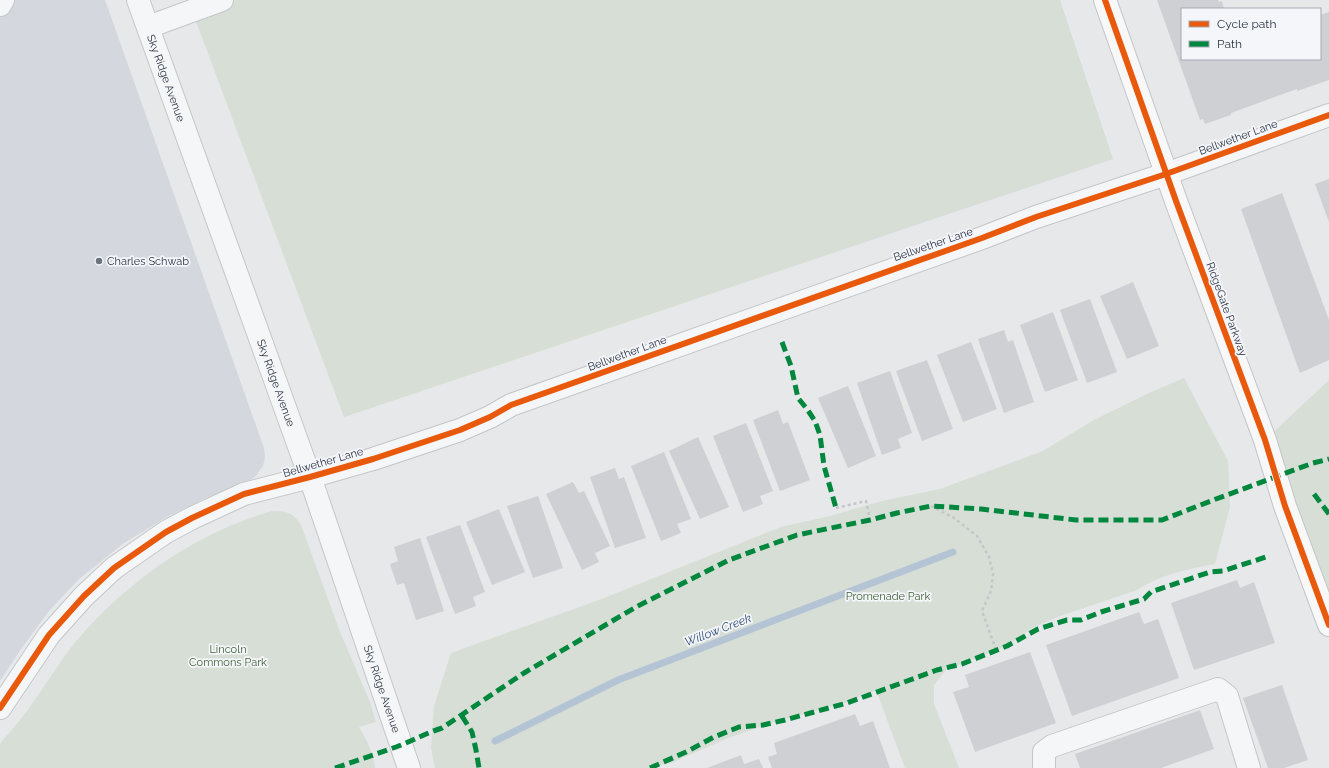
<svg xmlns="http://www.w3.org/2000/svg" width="1329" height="768" viewBox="0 0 1329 768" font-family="Raleway,sans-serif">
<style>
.built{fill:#d4d7dd}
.green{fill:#d6ded6}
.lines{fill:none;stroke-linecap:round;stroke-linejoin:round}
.stream{stroke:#b4c4d5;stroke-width:7}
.building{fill:#ced0d3}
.minor-casing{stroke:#c4c6c8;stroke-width:24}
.major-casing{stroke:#c2c5c8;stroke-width:24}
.path{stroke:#c5c6ca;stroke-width:2.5;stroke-dasharray:3 3;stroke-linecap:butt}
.minor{stroke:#f5f6f7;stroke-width:22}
.major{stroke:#f8f8f8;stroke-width:22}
.quiet{stroke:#00873e;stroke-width:5;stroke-dasharray:10 5;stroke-linecap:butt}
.cycleway-casing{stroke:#f4f6f9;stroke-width:8}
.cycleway{stroke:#e8590c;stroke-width:6}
.poi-dot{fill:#6c737f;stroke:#f4f6f9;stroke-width:1.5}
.labels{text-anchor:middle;stroke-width:3.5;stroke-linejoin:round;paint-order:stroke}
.street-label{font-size:11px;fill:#2b3445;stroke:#f4f6f9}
.poi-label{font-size:11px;fill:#2b3445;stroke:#f4f6f9;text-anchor:start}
.park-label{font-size:11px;fill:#3f6138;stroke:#f4f6f9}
.water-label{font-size:12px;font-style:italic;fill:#34527a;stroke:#f4f6f9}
</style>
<rect width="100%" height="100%" fill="#e6e8ea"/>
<!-- built -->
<path class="built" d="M0 0H105L264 448 265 457 263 466 256 476 247 482 203 499 165 518 124 543 79 579 49 611 21 649 0 681Z"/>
<!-- green -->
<g class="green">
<path d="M188 0H1060L1113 159 344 417Z"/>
<path d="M1184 378 1228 461 1230 507 1215 564C1188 569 1159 575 1137 590L1060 616 1032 628 1007 646 946 670 934 685V704L959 768H905L876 690 842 704 774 722 728 738 671 763 646 768H435L431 748 434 706 451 653 599 600 781 527 830 516 882 501 940 489 1043 451 1092 421 1151 392Z"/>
<path d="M1329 380V625L1265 440Z"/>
<path d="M272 511C286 511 293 512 301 525L340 632 370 702 376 722 359 727C367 740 373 753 375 768H0C0 762 0 748 0 744 2 740 7 736 10 732 18 722 27 712 34 701 49 680 61 659 78 639 129 580 196 533 272 511Z"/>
</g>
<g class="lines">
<!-- stream -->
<path class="stream" d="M495 741 618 680 953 552"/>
</g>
<!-- building -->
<g class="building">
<path d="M1157 0H1218L1219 2 1222 1 1224 9H1182V59H1320V15L1329 12V80L1297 91V89L1231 113V115L1205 124 1203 119 1200 120Z"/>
<path d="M1329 179V222L1315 184Z"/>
<path d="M1282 193 1329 320V360L1300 373 1241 209Z"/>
<path d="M1133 282 1159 346 1127 359 1100 296Z"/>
<path d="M1090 299 1117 372 1087 383 1060 310Z"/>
<path d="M1053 312 1078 380 1045 392 1020 325Z"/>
<path d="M1004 330 1008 342 1013 340 1034 402 1004 413 978 339Z"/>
<path d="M971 342 997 409 963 422 937 355Z"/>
<path d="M927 360 953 429 922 441 896 371Z"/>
<path d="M890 371 912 433 898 439 901 448 882 455 857 383Z"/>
<path d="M848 386 876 456 848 468 818 398Z"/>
<path d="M778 410 783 424 788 422 810 480 780 491 753 420Z"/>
<path d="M746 423 773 491 760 496 763 504 743 512 713 436Z"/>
<path d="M698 437 729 507 700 519 669 451Z"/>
<path d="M664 452 691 519 677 524 681 533 661 541 631 466Z"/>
<path d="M615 468 619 479 624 477 646 538 615 548 590 477Z"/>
<path d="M573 482 579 493 584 491 610 546 595 553 599 562 582 570 546 494Z"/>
<path d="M538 496 563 568 533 578 507 506Z"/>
<path d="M499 509 525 572 492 585 466 522Z"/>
<path d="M460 525 485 592 473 597 476 606 455 614 426 537Z"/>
<path d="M420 538 444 611 416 620 404 583 397 585 390 564 398 561 394 547Z"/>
<path d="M1237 580 1240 588 1254 582 1275 643 1194 670 1171 603Z"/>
<path d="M1139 612 1144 624 1158 619 1179 678 1072 716 1046 645Z"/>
<path d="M1030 652 1056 723 975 752 953 692 969 687 965 675Z"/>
<path d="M1282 685 1308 760 1284 768H1268L1243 698Z"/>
<path d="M1200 710 1214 749 1161 768H1080L1075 754Z"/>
<path d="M855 714 860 726 873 721 890 768H772L768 757 777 754 774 743Z"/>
<path d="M741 755 744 764 759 759 763 768H707Z"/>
</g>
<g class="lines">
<defs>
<g id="minor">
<path id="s1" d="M138 0 310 477 409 768"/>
<path d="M0 5 3 0"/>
<path d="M148 27 222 0"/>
<path d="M0 708 49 635 84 596 114 568 166 532 192 518 244 494 310 477 373 459 460 430 490 417 511 405 982 238 1036 217 1166 174 1329 115"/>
<path d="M1044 768V752L1052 746 1218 689 1227 696 1249 768"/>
</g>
<path id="major" d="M1105 0 1176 201 1265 440 1285 506 1329 625"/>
</defs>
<!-- minor casing -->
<use href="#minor" class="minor-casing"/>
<!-- major casing -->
<use href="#major" class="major-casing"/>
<!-- path -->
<g class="path">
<path d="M931 506 954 518 977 536 989 557 993 574 991 591 982 611 996 650"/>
<path d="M836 508 866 501 870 520"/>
</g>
<!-- minor -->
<use href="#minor" class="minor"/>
<!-- major -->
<use href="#major" class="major"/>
<!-- quiet -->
<g class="quiet">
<path d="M782 342 791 366 798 398 807 409 815 421 820 435 824 466 836 508"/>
<path d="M1314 494 1329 514"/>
<path d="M462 716 472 732 476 750 479 768"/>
<path d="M335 768C356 761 376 754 396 747 412 741 426 733 442 728L524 673 636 607 729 560 797 535 870 520 897 513 931 506 981 509 1076 520H1162L1216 499 1313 463 1329 459"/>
<path d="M650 768 686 752 714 737 739 727 763 725 785 720 847 703 937 670 962 664 1007 646 1038 629 1067 620H1081L1101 612 1144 599 1151 592 1210 572 1223 571 1269 556"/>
</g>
<defs>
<g id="cycleway">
<path d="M1105 0 1176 201 1265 440 1285 506 1329 625"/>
<path d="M0 708 49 635 84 596 114 568 166 532 192 518 244 494 310 477 373 459 460 430 490 417 511 405 982 238 1036 217 1166 174 1329 115"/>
</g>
</defs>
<!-- cycleway casing -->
<use href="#cycleway" class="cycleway-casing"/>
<!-- cycleway -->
<use href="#cycleway" class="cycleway"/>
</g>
<!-- markers -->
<circle class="poi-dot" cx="99" cy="261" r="4"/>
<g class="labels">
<!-- street labels -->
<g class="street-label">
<text dy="4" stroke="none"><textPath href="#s1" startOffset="83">Sky Ridge Avenue</textPath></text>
<text transform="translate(1238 137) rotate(-20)" y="4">Bellwether Lane</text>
<text transform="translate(933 244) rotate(-19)" y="4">Bellwether Lane</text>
<text transform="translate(1227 309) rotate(70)" y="4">RidgeGate Parkway</text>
<text transform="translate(627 353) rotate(-20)" y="4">Bellwether Lane</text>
<text dy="4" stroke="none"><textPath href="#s1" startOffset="407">Sky Ridge Avenue</textPath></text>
<text transform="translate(323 462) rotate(-16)" y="4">Bellwether Lane</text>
<text dy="4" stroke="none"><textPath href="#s1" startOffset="731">Sky Ridge Avenue</textPath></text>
</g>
<!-- poi labels -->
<g class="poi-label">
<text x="107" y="265">Charles Schwab</text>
</g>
<!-- park labels -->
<g class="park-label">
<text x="888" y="600">Promenade Park</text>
<text x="228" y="653">Lincoln<tspan x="228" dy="13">Commons Park</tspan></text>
</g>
<!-- water labels -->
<g class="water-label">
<text transform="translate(718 630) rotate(-21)" y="4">Willow Creek</text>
</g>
</g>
<!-- legend -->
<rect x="1181" y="8" width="140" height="52" fill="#f4f6f9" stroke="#a4a8b1"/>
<rect x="1189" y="21" width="20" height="6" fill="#e8590c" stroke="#a4a8b1"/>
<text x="1217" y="28" font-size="12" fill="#2b3445">Cycle path</text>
<rect x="1189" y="41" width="20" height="6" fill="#00873e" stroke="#a4a8b1"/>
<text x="1217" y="48" font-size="12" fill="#2b3445">Path</text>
</svg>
